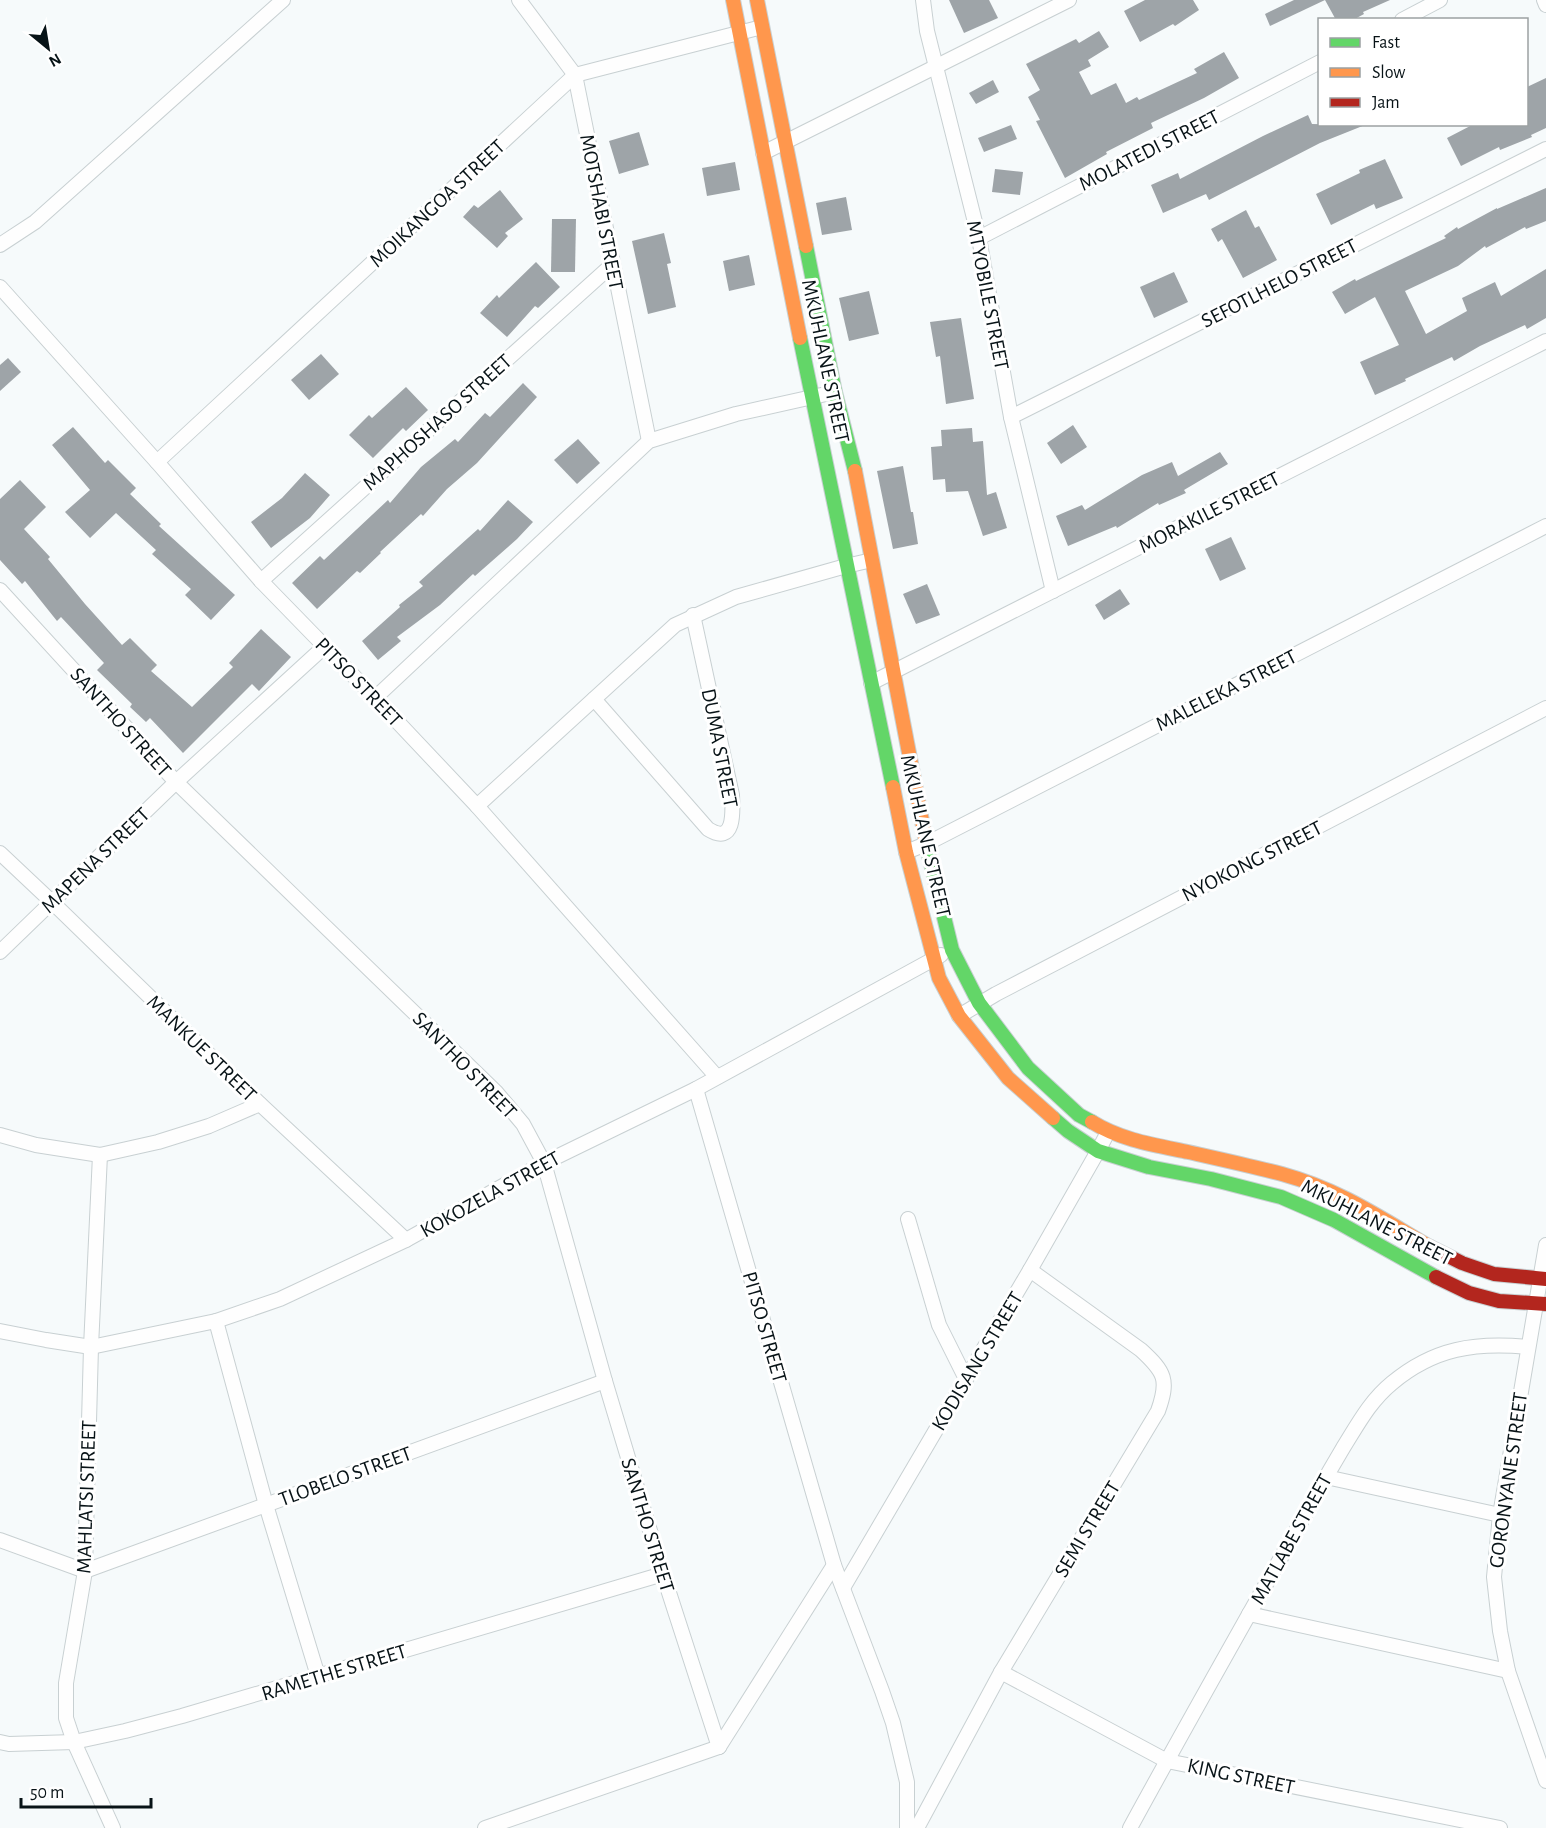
<svg xmlns="http://www.w3.org/2000/svg" width="1546" height="1828" viewBox="0 0 1546 1828" font-family="'Alegreya Sans',sans-serif">
<style>
.building{fill:#9ea4a8}
.lines{fill:none;stroke-linecap:round;stroke-linejoin:round}
.street-casing{stroke:#c8d0d2;stroke-width:16}
.fast-casing{stroke:#c8d0d2;stroke-width:16}
.slow-casing{stroke:#c8d0d2;stroke-width:16}
.jam-casing{stroke:#c8d0d2;stroke-width:16}
.street{stroke:#fefefe;stroke-width:14}
.fast{stroke:#63d668;stroke-width:14}
.slow{stroke:#ff974d;stroke-width:14}
.jam{stroke:#b3261e;stroke-width:14}
.labels{text-anchor:middle;stroke-width:6;stroke-linejoin:round;paint-order:stroke}
.street-label{font-size:21px;fill:#081317;stroke:#fff}
</style>
<rect width="100%" height="100%" fill="#f6fafb"/>
<!-- building -->
<g class="building">
<path d="M949 0H989L998 18 964 33Z"/>
<path d="M1145 0H1193L1199 10 1175 26 1173 24 1140 42 1124 11Z"/>
<path d="M1294 0H1325L1270 26 1265 14Z"/>
<path d="M1325 0H1390L1363 12 1364 14 1353 20H1336Z"/>
<path d="M1099 31 1109 47 1088 60 1091 66 1079 72 1091 95 1116 83 1126 103 1137 97 1139 100 1197 73 1194 69 1224 52 1239 78 1204 98 1151 123 1153 128 1106 152 1107 154 1065 178 1036 121 1040 120 1028 97 1040 90 1026 64 1076 39 1079 43Z"/>
<path d="M1546 78V128L1531 135 1532 137 1500 150 1499 147 1461 166 1447 138 1474 124H1527V87Z"/>
<path d="M993 80 999 92 976 104 969 93Z"/>
<path d="M1308 115 1312 124 1365 125 1320 143 1209 200 1206 194 1163 213 1151 185 1178 173 1180 179 1263 136Z"/>
<path d="M1011 125 1017 139 984 152 978 138Z"/>
<path d="M639 132 649 165 619 174 609 141Z"/>
<path d="M1385 159 1403 198 1376 209 1374 204 1331 225 1316 194 1360 173 1359 170Z"/>
<path d="M735 162 740 190 707 196 702 168Z"/>
<path d="M995 169 1023 172 1020 195 992 192Z"/>
<path d="M1546 188V221L1526 229 1525 227 1486 248 1485 246 1458 266 1405 291 1426 334 1467 311 1462 298 1495 282 1501 296 1546 269V318L1527 329 1525 325 1480 346 1454 361 1452 357 1405 379 1406 381 1375 395 1360 362 1399 345 1375 297 1345 314 1332 292 1355 279 1356 281 1446 238 1444 236 1457 227 1458 229 1497 208V209Z"/>
<path d="M500 190 523 219 505 233 508 236 497 248 463 217 474 205 478 208Z"/>
<path d="M846 197 852 230 822 235 816 203Z"/>
<path d="M1246 210 1255 228 1259 226 1277 260 1243 278 1222 239 1218 242 1211 229Z"/>
<path d="M552 219H576L575 272H551Z"/>
<path d="M664 233 671 263 667 264 676 307 648 314 632 241Z"/>
<path d="M749 255 755 285 729 291 723 261Z"/>
<path d="M536 262 560 287 538 308 535 306 507 337 480 313 497 295 499 298Z"/>
<path d="M1174 272 1188 302 1154 318 1140 287Z"/>
<path d="M869 291 879 334 849 341 839 298Z"/>
<path d="M961 318 974 399 946 404 940 356 936 357 930 322Z"/>
<path d="M321 354 339 374 309 400 291 380Z"/>
<path d="M8 358 21 372 0 391V365Z"/>
<path d="M523 383 537 397 477 463 447 489 423 516 421 514 380 552 381 553 360 573 357 571 317 609 292 583 320 556 324 560 388 500 390 503 421 467 455 439 458 442 485 413 490 417Z"/>
<path d="M406 387 428 410 406 431 403 428 373 458 349 435 369 415 372 418Z"/>
<path d="M1073 425 1087 447 1061 464 1047 443Z"/>
<path d="M73 427 105 463 108 460 136 488 130 494 161 524 159 526 235 595 211 620 185 595 191 589 152 554 156 550 116 513 90 538 65 512 90 490 52 445Z"/>
<path d="M972 428 973 442 983 441 987 495 996 492 1007 528 983 536 968 491 946 492 945 479 933 480 931 447 942 446 941 430Z"/>
<path d="M578 439 600 463 577 484 554 460Z"/>
<path d="M1220 452 1228 464 1184 490 1186 493 1159 505 1158 503 1117 528 1116 526 1068 546 1056 516 1082 505 1085 510 1142 475 1172 462 1178 476Z"/>
<path d="M903 466 911 512H913L918 544 893 549 877 471Z"/>
<path d="M305 473 330 495 310 518 271 548 251 522 282 498Z"/>
<path d="M20 480 46 507 24 529 50 557 48 559 85 604 122 645 130 638 157 665 151 671 192 707 233 667 229 663 261 629 291 657 259 691 252 684 183 753 150 718 146 722 130 707 132 704 97 670 104 663 61 617 57 621 25 581 22 584 0 560V499Z"/>
<path d="M508 500 533 522 517 539 475 576 473 574 440 605 397 637 401 641 378 660 362 641 400 607 399 605 423 586 419 582 478 529 480 531Z"/>
<path d="M1231 537 1246 569 1220 581 1205 549Z"/>
<path d="M927 584 940 615 916 624 903 594Z"/>
<path d="M1120 589 1130 604 1104 620 1095 605Z"/>
</g>
<g class="lines">
<defs>
<g id="street">
<path d="M519 0 575 75 649 441"/>
<path d="M923 0 927 31 979 238 1011 417 1053 591"/>
<path d="M1544 0 1546 5"/>
<path d="M1402 20 1440 0"/>
<path d="M763 153 1069 0"/>
<path d="M979 238 1320 62"/>
<path d="M0 245 35 222 283 0"/>
<path d="M0 287 157 462 261 581 375 698 477 806 717 1077"/>
<path d="M1011 417 1546 149"/>
<path d="M157 462 575 75 762 27"/>
<path d="M261 581 613 264"/>
<path d="M0 590 176 782 496 1092 523 1124 544 1163 605 1381 663 1574 719 1747"/>
<path d="M871 683 1546 341"/>
<path d="M375 698 649 441 736 414 835 392"/>
<path d="M594 699 708 829C735 846 733 812 732 795L693 615"/>
<path d="M477 806 675 625 736 597 846 566 872 560"/>
<path d="M906 852 926 844 1546 526"/>
<path d="M0 853 52 902 260 1104 406 1240"/>
<path d="M0 952 176 782 324 647"/>
<path d="M959 1016 996 994 1546 708"/>
<path d="M696 1089 834 1565 882 1691 893 1723 907 1782V1828"/>
<path d="M0 1135 36 1145 100 1155 158 1142 209 1126 260 1104"/>
<path d="M100 1155 91 1347 85 1571 66 1683V1718L74 1742 113 1828"/>
<path d="M908 1219 939 1325 966 1379"/>
<path d="M1546 1245 1500 1515 1494 1577 1500 1631 1508 1671 1546 1781"/>
<path d="M216 1321 266 1505 318 1676"/>
<path d="M0 1331 46 1340 91 1347 216 1321 280 1299 406 1240 544 1163 696 1089 941 955"/>
<path d="M1326 1477 1500 1515"/>
<path d="M0 1540 85 1571"/>
<path d="M85 1571 605 1381"/>
<path d="M843 1588 1030 1270 1098 1151 1108 1132"/>
<path d="M1249 1614 1508 1671"/>
<path d="M1001 1672 1167 1761 1500 1828"/>
<path d="M0 1742 9 1744 74 1742 125 1731 182 1716 663 1574"/>
<path d="M719 1747 834 1565"/>
<path d="M485 1828 719 1747"/>
<path d="M917 1828 1001 1672 1158 1411C1169 1380 1165 1372 1141 1350L1030 1270"/>
<path d="M1130 1828C1184 1729 1240 1630 1296 1531 1311 1503 1327 1475 1343 1448 1358 1424 1370 1401 1392 1383 1434 1348 1475 1342 1528 1347"/>
</g>
<g id="fast">
<path d="M806 246 835 392 855 471"/>
<path d="M800 338 893 787"/>
<path d="M927 847 952 950 979 1003 1028 1068 1079 1115 1092 1122"/>
<path d="M1053 1118 1068 1131 1098 1151 1149 1167 1211 1179 1281 1197 1334 1220 1436 1277"/>
</g>
<g id="slow">
<path d="M733 0 800 338"/>
<path d="M757 0 806 246"/>
<path d="M855 471 927 847"/>
<path d="M893 787 906 852 939 978 959 1016 1008 1078 1053 1118"/>
<path d="M1092 1122C1121 1140 1154 1145 1188 1152 1219 1159 1251 1166 1282 1174 1340 1190 1379 1217 1430 1247"/>
</g>
<g id="jam">
<path d="M1430 1247 1462 1263 1494 1274 1546 1279"/>
<path d="M1436 1277 1469 1293 1499 1301 1546 1304"/>
</g>
</defs>
<!-- street casing -->
<use href="#street" class="street-casing"/>
<!-- fast casing -->
<use href="#fast" class="fast-casing"/>
<!-- slow casing -->
<use href="#slow" class="slow-casing"/>
<!-- jam casing -->
<use href="#jam" class="jam-casing"/>
<!-- street -->
<use href="#street" class="street"/>
<!-- fast -->
<use href="#fast" class="fast"/>
<!-- slow -->
<use href="#slow" class="slow"/>
<!-- jam -->
<use href="#jam" class="jam"/>
</g>
<g class="labels">
<!-- street labels -->
<g class="street-label">
<text transform="translate(1149 150) rotate(-27)" y="7">MOLATEDI STREET</text>
<text transform="translate(437 203) rotate(-43)" y="7">MOIKANGOA STREET</text>
<text transform="translate(602 212) rotate(79)" y="7">MOTSHABI STREET</text>
<text transform="translate(1279 283) rotate(-27)" y="7">SEFOTLHELO STREET</text>
<text transform="translate(988 295) rotate(79)" y="7">MTYOBILE STREET</text>
<text transform="translate(826 361) rotate(78)" y="7">MKUHLANE STREET</text>
<text transform="translate(437 422) rotate(-42)" y="7">MAPHOSHASO STREET</text>
<text transform="translate(1209 512) rotate(-27)" y="7">MORAKILE STREET</text>
<text transform="translate(359 682) rotate(46)" y="7">PITSO STREET</text>
<text transform="translate(1226 690) rotate(-27)" y="7">MALELEKA STREET</text>
<text transform="translate(121 722) rotate(48)" y="7">SANTHO STREET</text>
<text transform="translate(720 748) rotate(79)" y="7">DUMA STREET</text>
<text transform="translate(926 836) rotate(77)" y="7">MKUHLANE STREET</text>
<text transform="translate(95 860) rotate(-44)" y="7">MAPENA STREET</text>
<text transform="translate(1252 861) rotate(-27)" y="7">NYOKONG STREET</text>
<text transform="translate(202 1048) rotate(44)" y="7">MANKUE STREET</text>
<text transform="translate(465 1065) rotate(46)" y="7">SANTHO STREET</text>
<text transform="translate(490 1194) rotate(-29)" y="7">KOKOZELA STREET</text>
<text transform="translate(1377 1222) rotate(27)" y="7">MKUHLANE STREET</text>
<text transform="translate(765 1327) rotate(74)" y="7">PITSO STREET</text>
<text transform="translate(977 1361) rotate(-59)" y="7">KODISANG STREET</text>
<text transform="translate(345 1476) rotate(-20)" y="7">TLOBELO STREET</text>
<text transform="translate(1508 1480) rotate(-82)" y="7">GORONYANE STREET</text>
<text transform="translate(86 1497) rotate(-88)" y="7">MAHLATSI STREET</text>
<text transform="translate(648 1525) rotate(73)" y="7">SANTHO STREET</text>
<text transform="translate(1087 1529) rotate(-59)" y="7">SEMI STREET</text>
<text transform="translate(1291 1539) rotate(-61)" y="7">MATLABE STREET</text>
<text transform="translate(334 1672) rotate(-17)" y="7">RAMETHE STREET</text>
<text transform="translate(1241 1776) rotate(12)" y="7">KING STREET</text>
</g>
</g>
<!-- legend -->
<rect x="1318" y="18" width="210" height="108" fill="#ffffff" stroke="#9ca1a2" stroke-width="1.5"/>
<rect x="1330" y="38" width="30" height="9" fill="#63d668" stroke="#9ca1a2" stroke-width="1.5"/>
<text x="1372" y="48" font-size="18" fill="#081317">Fast</text>
<rect x="1330" y="68" width="30" height="9" fill="#ff974d" stroke="#9ca1a2" stroke-width="1.5"/>
<text x="1372" y="78" font-size="18" fill="#081317">Slow</text>
<rect x="1330" y="98" width="30" height="9" fill="#b3261e" stroke="#9ca1a2" stroke-width="1.5"/>
<text x="1372" y="108" font-size="18" fill="#081317">Jam</text>
<!-- north arrow -->
<g transform="translate(48 48) rotate(150)" stroke="#ffffff" stroke-width="4.5" paint-order="stroke">
<path d="M0-4.5L10 22L0 15L-10 22Z" fill="#081317"/>
<text y="-9" font-size="16" font-weight="bold" text-anchor="middle" fill="#081317">N</text>
</g>
<!-- scale -->
<path d="M21 1798v9h130v-9" fill="none" stroke="#081317" stroke-width="3"/>
<text x="30" y="1798" font-size="18" fill="#081317" stroke="#ffffff" stroke-width="4.5" paint-order="stroke">50 m</text>
</svg>
